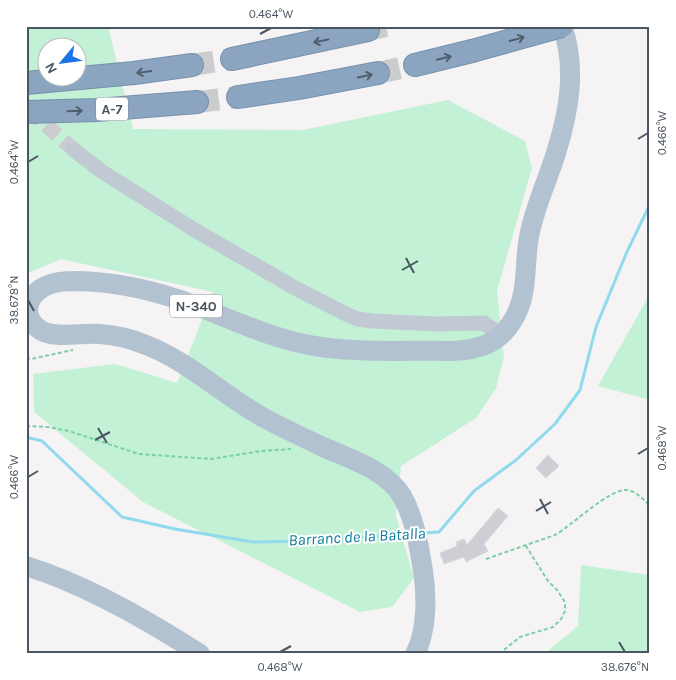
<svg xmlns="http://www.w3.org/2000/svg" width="676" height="680" viewBox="0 0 676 680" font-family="Karla,sans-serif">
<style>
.green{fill:#c3f1d5;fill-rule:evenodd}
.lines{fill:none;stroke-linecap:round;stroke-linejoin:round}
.stream{stroke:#90daee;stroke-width:3}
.building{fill:#cdcfd5;stroke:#d7d9de}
.tertiary-tunnel{stroke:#caccce;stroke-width:15;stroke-dasharray:15 8;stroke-linecap:butt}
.motorway-tunnel{stroke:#caccce;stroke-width:22;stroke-dasharray:22 11;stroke-linecap:butt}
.motorway-casing{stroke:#7690ad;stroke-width:24}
.path{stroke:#7ad0a6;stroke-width:2;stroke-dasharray:4 2.5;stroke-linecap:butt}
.tertiary{stroke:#c1cad2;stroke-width:15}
.primary{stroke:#b3c2d1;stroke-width:20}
.motorway{stroke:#8ba5c1;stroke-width:22}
.motorway-bridge-casing{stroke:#7690ad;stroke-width:24;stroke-linecap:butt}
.motorway-bridge{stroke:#8ba5c1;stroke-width:22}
.oneway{stroke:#505e6b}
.ticks{fill:none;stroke:#4a5661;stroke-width:2}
.labels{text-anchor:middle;stroke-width:4;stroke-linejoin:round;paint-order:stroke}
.shield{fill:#fff;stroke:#808990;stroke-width:1}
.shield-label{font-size:14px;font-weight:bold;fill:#4a5661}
.water-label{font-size:16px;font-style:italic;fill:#0c7c9b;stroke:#fff}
.neatline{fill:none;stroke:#4a5661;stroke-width:2}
.ticks-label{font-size:12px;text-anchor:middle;fill:#4a5661}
</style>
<rect width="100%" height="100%" fill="#f5f3f3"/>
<!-- green -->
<g class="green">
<path d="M26 26H108L133 129 303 130 448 100 525 141 532 168 497 291 504 357 496 388 476 418 401 466 396 516 414 578 392 607 360 612 143 502 34 412 33 374 115 364 177 383 213 292 61 259 26 274ZM48 48H78V78H48Z"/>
<path d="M650 294V400L598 386Z"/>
<path d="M581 565 650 575V654H544L578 626Z"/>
</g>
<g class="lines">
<!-- stream -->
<g class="stream">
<path d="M26 437 42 441 122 517 175 529 253 542 313 541 409 534"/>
<path d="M423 533 439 532 474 491 516 460 555 424 580 390 596 327 626 254 650 204"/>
</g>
</g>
<!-- building -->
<g class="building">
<path d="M548 455 559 466 546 478 536 468Z"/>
<path d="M498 508 508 516 484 544 488 551 466 562 464 557 444 564 440 553 457 546 456 542 464 539 467 545Z"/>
</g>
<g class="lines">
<!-- tertiary-tunnel -->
<path class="tertiary-tunnel" d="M29 110 73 149"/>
<!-- motorway-tunnel -->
<g class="motorway-tunnel">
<path d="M368 30 386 26"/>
<path d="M192 65 232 59"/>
<path d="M378 73 415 65"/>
<path d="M197 102 238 97"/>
</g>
<defs>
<g id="motorway">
<path d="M232 59 368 30"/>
<path d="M415 65 472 51"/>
<path d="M26 83 134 73 192 65"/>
<path d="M238 97 299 88 378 73"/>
<path d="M26 112 97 110 197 102"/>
</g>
</defs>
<!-- motorway casing -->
<use href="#motorway" class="motorway-casing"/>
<!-- path -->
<g class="path">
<path d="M26 358 31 359 73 350"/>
<path d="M26 426 48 427 69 431 139 454 211 459 262 451 291 449"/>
<path d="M486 559 555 535C573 525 609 488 628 490 637 492 643 499 650 506"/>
<path d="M499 654 520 637 553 627 561 619 565 611V602L557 590 548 581 526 546"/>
</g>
<!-- tertiary -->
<path class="tertiary" d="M73 149 101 171 193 229 295 288 344 313 357 319 372 321 437 324 484 323 501 335"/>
<!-- primary -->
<g class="primary">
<path d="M26 566C84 584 149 621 200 654"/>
<path d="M415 654C427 632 427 596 423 571 419 546 415 519 402 496 386 470 350 459 323 447 304 438 285 429 266 419 225 397 190 362 146 345 132 339 115 335 100 334 84 332 52 340 39 329 23 318 26 300 39 290 51 281 66 281 79 281 119 282 160 292 197 306 237 322 278 341 321 347 364 353 409 350 452 351 478 350 499 344 513 320 530 293 523 261 530 232 536 204 548 179 556 153 569 112 577 67 562 26"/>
</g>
<!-- motorway -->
<use href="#motorway" class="motorway"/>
<defs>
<path id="motorway-bridge" d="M472 51 562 26"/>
</defs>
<!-- motorway-bridge casing -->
<use href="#motorway-bridge" class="motorway-bridge-casing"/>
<!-- motorway-bridge -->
<use href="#motorway-bridge" class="motorway-bridge"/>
</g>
<!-- one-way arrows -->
<defs><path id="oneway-shaft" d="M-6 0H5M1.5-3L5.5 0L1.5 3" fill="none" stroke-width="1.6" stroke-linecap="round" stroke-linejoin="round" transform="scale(1.25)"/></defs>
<g class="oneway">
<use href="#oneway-shaft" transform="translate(517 39) rotate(-15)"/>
<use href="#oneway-shaft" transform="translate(321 41) rotate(168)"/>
<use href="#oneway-shaft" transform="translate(444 58) rotate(-14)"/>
<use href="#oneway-shaft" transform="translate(144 72) rotate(172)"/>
<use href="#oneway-shaft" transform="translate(365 76) rotate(-11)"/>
<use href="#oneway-shaft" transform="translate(75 111) rotate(-2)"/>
</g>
<!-- ticks -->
<path class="ticks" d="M260 34 271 28M638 139 648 133M28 162 38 156M406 258 414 273M402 270 418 261M28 300 34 311M98 428 107 443M95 440 110 432M638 454 648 448M28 477 38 471M540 499 548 514M536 511 551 502M619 642 625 652M280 652 291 646"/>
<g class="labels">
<!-- shield labels -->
<g class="shield">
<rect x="96" y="97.5" width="32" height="23" rx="4"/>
<rect x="170" y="294.5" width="52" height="23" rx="4"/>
</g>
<g class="shield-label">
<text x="112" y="114">A-7</text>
<text x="196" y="311">N-340</text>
</g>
<!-- water labels -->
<g class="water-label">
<text transform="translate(357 536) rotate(-3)" y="6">Barranc de la Batalla</text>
</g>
</g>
<!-- border -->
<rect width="676" height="680" fill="none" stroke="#ffffff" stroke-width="55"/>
<!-- north arrow -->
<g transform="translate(62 62) rotate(241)"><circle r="24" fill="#ffffff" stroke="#b7bbc0"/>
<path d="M0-4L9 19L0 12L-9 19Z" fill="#1a73e8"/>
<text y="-8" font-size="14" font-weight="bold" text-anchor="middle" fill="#4a5661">N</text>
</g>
<rect x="28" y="28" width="620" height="624" class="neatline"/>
<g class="ticks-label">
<text x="271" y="18">0.464°W</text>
<text transform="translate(662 133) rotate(-90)" y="4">0.466°W</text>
<text transform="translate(14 162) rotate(-90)" y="4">0.464°W</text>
<text transform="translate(14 300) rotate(-90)" y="4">38.678°N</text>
<text transform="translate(662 448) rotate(-90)" y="4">0.468°W</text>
<text transform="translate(14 477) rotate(-90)" y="4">0.466°W</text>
<text x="280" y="671">0.468°W</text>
<text x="625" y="671">38.676°N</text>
</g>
</svg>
